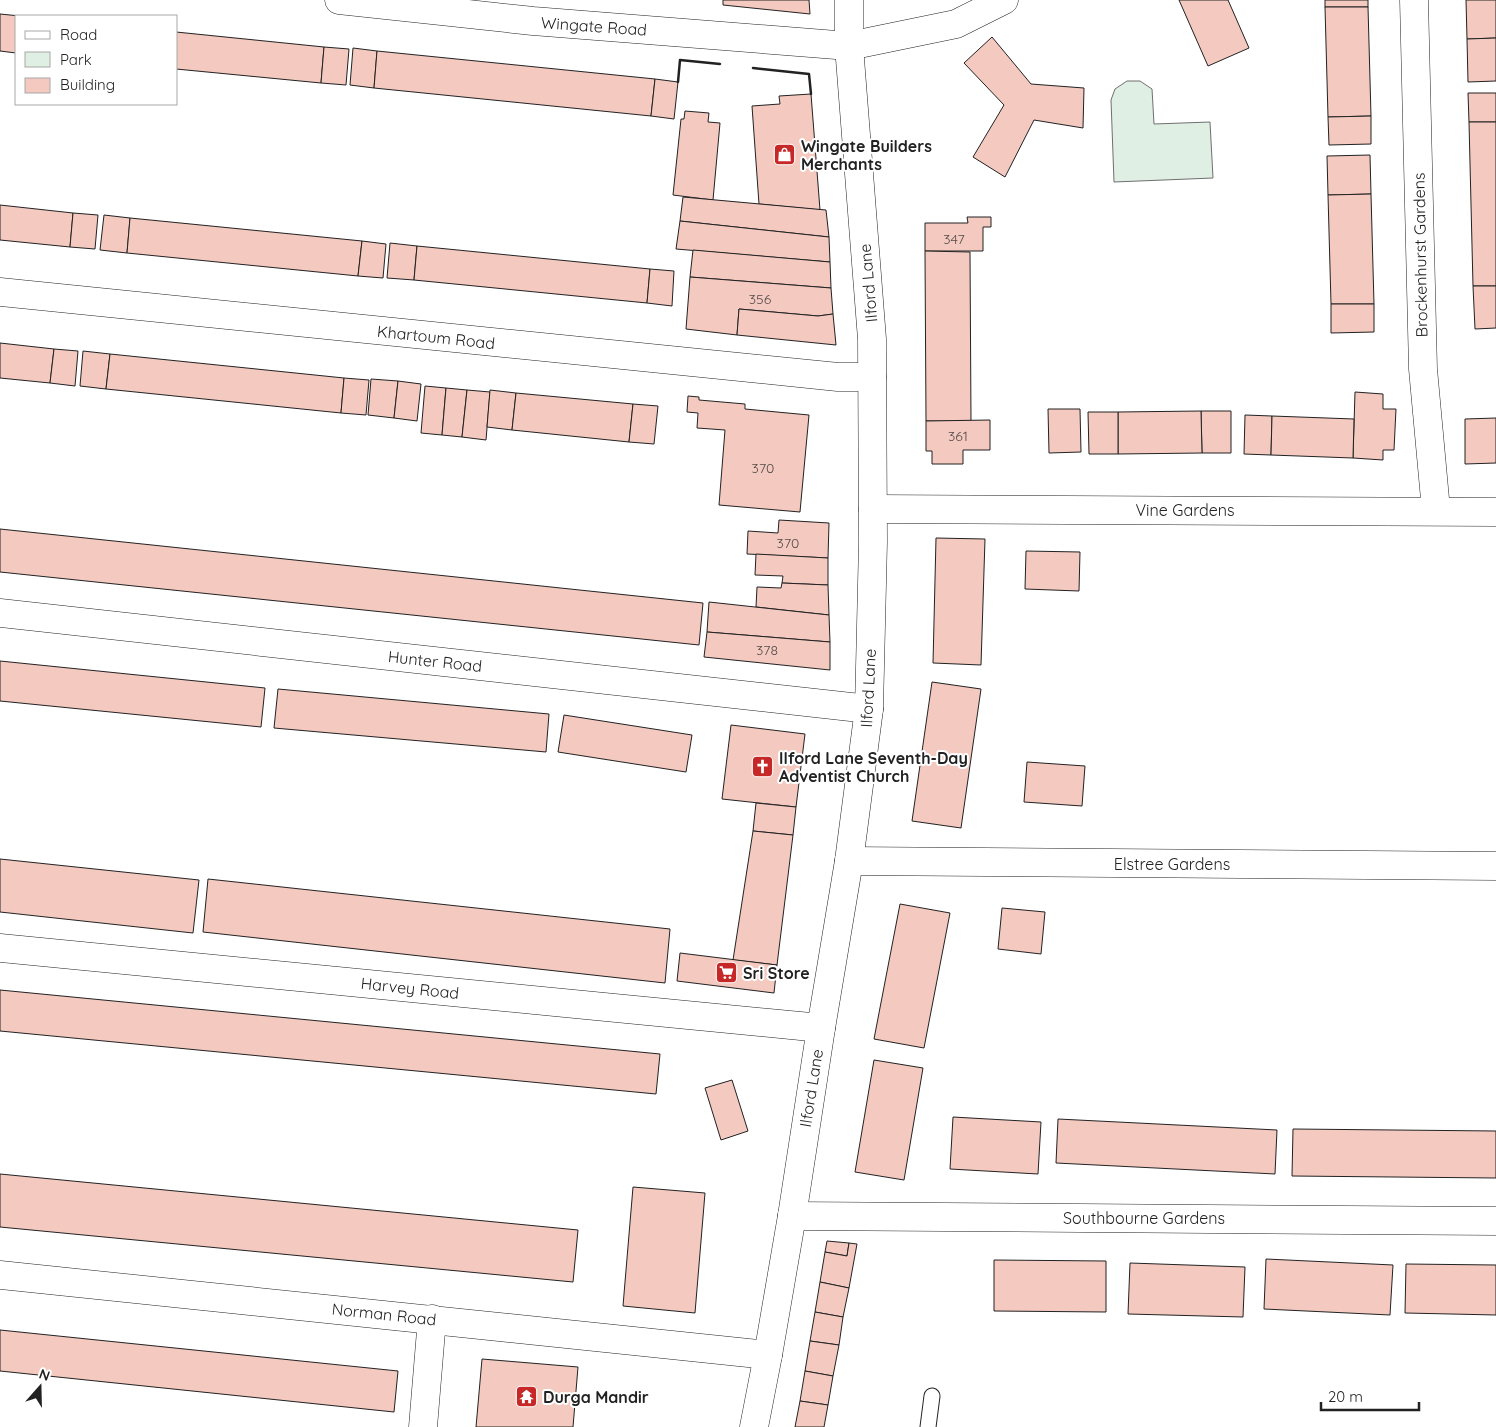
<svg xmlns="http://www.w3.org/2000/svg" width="1496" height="1427" viewBox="0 0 1496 1427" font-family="Quicksand,sans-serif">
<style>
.green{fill:#e0efe3;stroke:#6f6f6f}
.building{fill:#f3c9c0;stroke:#222}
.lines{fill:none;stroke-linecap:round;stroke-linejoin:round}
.lane-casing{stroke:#222;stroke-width:17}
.street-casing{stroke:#222;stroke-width:29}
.primary-casing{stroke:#222;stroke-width:29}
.lane{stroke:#fff;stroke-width:15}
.street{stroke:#fff;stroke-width:28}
.primary{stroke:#fff;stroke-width:28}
.wall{stroke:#222;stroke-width:2.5}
.labels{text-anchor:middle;stroke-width:4;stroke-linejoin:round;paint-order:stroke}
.number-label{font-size:14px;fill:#564c4a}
.street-label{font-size:16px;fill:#222;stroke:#fff}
.poi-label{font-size:16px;font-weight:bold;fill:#222;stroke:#fff;text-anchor:start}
</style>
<rect width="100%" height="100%" fill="#fff"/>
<!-- green -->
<path class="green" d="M1127 81H1140L1152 89 1154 124 1210 122 1213 178 1114 182 1111 100 1115 89Z"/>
<!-- building -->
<g class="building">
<path d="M723 0H809L810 14 723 5Z"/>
<path d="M1179 0H1228L1249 48 1208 66Z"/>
<rect x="1325" y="0" width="43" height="7"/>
<path d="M1466 0H1496V38L1467 39Z"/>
<path d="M1325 7H1368L1371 116 1328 117Z"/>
<path d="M0 14 20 16H16V53L0 51Z"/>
<path d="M176 32 324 47 321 83 176 69Z"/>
<path d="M992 37 1031 84 1084 88 1083 128 1034 120 1005 177 973 157 1004 105 964 63Z"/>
<path d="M1496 38V81L1468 82 1467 39Z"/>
<path d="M324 47 349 49 346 85 321 83Z"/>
<path d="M353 48 377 51 374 88 350 85Z"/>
<path d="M377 51 655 79 651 116 374 88Z"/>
<path d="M655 79 678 82 674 119 651 116Z"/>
<path d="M1468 93H1496V122H1469Z"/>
<path d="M811 94 820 210 759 204 752 106 780 104 779 96Z"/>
<path d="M685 111 709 113 708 122 720 123 713 200 673 195 681 119H684Z"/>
<path d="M1371 116V144L1329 145 1328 117Z"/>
<path d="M1469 122H1496V286H1473Z"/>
<path d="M1370 155 1371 194 1328 195 1327 156Z"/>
<path d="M1371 194 1374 304H1331L1328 195Z"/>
<path d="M683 197 826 210 829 237 680 221Z"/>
<path d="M0 205 73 213 70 247 0 240Z"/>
<path d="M73 213 98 215 95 249 70 247Z"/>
<path d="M104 215 130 218 127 253 100 250Z"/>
<path d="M967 217H991V227H983V251H925V223H968Z"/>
<path d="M130 218 362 241 358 276 127 253Z"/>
<path d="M680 221 829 237 830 262 676 249Z"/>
<path d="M362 241 386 244 383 278 358 276Z"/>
<path d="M390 243 417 246 414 280 387 278Z"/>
<path d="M417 246 650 269 647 303 414 280Z"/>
<path d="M693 250 830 262 831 288 690 277Z"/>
<path d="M925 251 970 252 971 421H926Z"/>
<path d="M650 269 674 271 672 306 647 303Z"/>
<path d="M690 277 831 288 833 314 818 316 739 309 737 335 686 329Z"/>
<path d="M1473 286H1496V328L1475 329Z"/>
<path d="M1331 304H1374V332L1331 333Z"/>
<path d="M739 309 818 316 833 314 836 345 737 335Z"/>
<path d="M0 343 54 349 50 383 0 378Z"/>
<path d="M54 349 78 351 75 386 50 383Z"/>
<path d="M83 351 110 354 106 389 80 386Z"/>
<path d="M110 354 344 378 341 413 106 389Z"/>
<path d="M344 378 369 380 366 415 341 413Z"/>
<path d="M371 379 398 381 394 418 368 415Z"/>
<path d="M398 381 421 384 417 421 394 418Z"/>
<path d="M425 386 446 388 442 435 421 433Z"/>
<path d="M446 388 467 390 462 437 442 435Z"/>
<path d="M467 390 490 392 486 440 462 437Z"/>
<path d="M490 390 516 393 512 430 487 427Z"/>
<path d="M1355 392 1383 394V409H1396L1394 450H1383V460L1353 458Z"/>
<path d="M516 393 633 404 629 442 512 430Z"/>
<path d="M688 396 699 397V400L745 404V409L809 415 800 512 719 505 725 430 697 428 698 413 687 412Z"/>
<path d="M633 404 658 406 654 444 629 442Z"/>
<path d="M1048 409H1080L1081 452 1049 453Z"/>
<path d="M1201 411H1231V453H1202Z"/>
<path d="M1201 411 1202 453 1118 454V412Z"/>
<path d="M1088 412H1118V454H1089Z"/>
<path d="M1245 415 1272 416 1271 455 1244 454Z"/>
<path d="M1272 416 1354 419 1353 458 1271 455Z"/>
<path d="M1496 418V463L1465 464V419Z"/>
<path d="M990 420V450H963V464H932V451H926V421Z"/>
<path d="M779 520 829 523 828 558 747 554 748 531 778 533Z"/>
<path d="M0 529 703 603 699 645 0 572Z"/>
<path d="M936 538 985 539 981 665 933 663Z"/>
<path d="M1026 551 1080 552 1079 591 1025 589Z"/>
<path d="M756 554 828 558V585L782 583 783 576 755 575Z"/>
<path d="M782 583 828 585 829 615 756 607 757 587 781 588Z"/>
<path d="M709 602 829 615 830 642 707 632Z"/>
<path d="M707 632 830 642V670L704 657Z"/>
<path d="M0 661 265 688 261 727 0 701Z"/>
<path d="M932 682 981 689 961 828 912 821Z"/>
<path d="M278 689 549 714 546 752 274 728Z"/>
<path d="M564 715 692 735 686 772 558 752Z"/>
<path d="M731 725 805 734 796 807 722 799Z"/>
<path d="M1027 762 1085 766 1082 806 1024 802Z"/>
<path d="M756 803 796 807 793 835 753 831Z"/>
<path d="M753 831 793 835 777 965 733 960Z"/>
<path d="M0 859 199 880 193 933 0 912Z"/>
<path d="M208 879 670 929 665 983 203 932Z"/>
<path d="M900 904 950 913 924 1048 874 1039Z"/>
<path d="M1002 908 1045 912 1041 954 998 949Z"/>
<path d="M680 953 777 965 774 993 677 981Z"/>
<path d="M0 990 660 1054 656 1094 0 1031Z"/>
<path d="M874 1060 923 1068 904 1180 855 1172Z"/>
<path d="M732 1080 748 1131 721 1140 705 1088Z"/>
<path d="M953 1117 1041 1122 1038 1174 950 1169Z"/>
<path d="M1058 1119 1277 1130 1275 1174 1056 1163Z"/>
<path d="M1293 1129 1496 1131V1178L1292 1176Z"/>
<path d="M0 1174 578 1230 573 1282 0 1227Z"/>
<path d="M633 1187 705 1193 695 1313 623 1306Z"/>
<path d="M827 1241 849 1243 847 1256 825 1252Z"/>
<path d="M849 1243 857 1244 849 1288 820 1282 825 1252 847 1256Z"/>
<path d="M1266 1259 1393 1265 1390 1315 1264 1309Z"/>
<path d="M994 1260 1106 1261V1312L994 1311Z"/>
<path d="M1130 1263 1245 1267 1243 1317 1128 1314Z"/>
<path d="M1406 1264 1496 1265V1315L1405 1313Z"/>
<path d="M820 1282 849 1288 843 1317 815 1312Z"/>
<path d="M815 1312 843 1317 839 1345 810 1341Z"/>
<path d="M0 1330 398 1371 394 1412 0 1371Z"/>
<path d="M810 1341 839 1345 833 1376 805 1371Z"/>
<path d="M482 1359 578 1367 573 1427H476Z"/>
<path d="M805 1371 833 1376 828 1405 800 1401Z"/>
<path d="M800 1401 828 1405 824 1427H795Z"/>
</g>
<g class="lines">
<defs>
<path id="lane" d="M928 1427 932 1396"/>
<g id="street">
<path d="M339 0 533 21 849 46 956 24 1004 0"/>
<path d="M1414 0 1423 369 1436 510"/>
<path d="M0 292 838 377H872"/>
<path d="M873 509 1496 512"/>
<path d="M0 613 869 709"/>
<path d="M849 861 1496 866"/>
<path d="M0 948 821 1028"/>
<path d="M792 1216 1496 1221"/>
<path d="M0 1275 768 1355"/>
<path d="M423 1427 432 1319"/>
</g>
<path id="primary" d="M754 1427 768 1355 792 1216 821 1028 849 861 869 709 873 542 872 339 849 46V0"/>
</defs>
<!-- lane casing -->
<use href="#lane" class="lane-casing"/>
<!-- street casing -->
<use href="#street" class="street-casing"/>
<!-- primary casing -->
<use href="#primary" class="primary-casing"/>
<!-- lane -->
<use href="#lane" class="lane"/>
<!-- street -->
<use href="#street" class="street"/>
<!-- primary -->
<use href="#primary" class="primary"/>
<!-- wall -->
<g class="wall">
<path d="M753 68 809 74 811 94"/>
<path d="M678 82 680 60 720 64"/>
</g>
</g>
<!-- icons -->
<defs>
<symbol id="shop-square" viewBox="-11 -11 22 22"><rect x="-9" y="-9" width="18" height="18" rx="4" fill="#c62828" stroke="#fff"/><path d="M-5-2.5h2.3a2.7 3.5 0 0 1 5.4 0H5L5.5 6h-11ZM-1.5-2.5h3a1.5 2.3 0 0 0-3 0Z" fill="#fff"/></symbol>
<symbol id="church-square" viewBox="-11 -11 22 22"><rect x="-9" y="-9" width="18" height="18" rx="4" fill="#c62828" stroke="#fff"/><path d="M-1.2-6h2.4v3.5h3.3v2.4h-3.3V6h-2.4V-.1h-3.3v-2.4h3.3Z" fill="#fff"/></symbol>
<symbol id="supermarket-square" viewBox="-11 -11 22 22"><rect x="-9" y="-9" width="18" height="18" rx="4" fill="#c62828" stroke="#fff"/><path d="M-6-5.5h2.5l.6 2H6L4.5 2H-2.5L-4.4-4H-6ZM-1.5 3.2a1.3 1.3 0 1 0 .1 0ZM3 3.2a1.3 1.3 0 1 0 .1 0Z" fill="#fff"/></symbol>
<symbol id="temple-square" viewBox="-11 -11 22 22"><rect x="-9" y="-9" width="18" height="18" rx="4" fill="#c62828" stroke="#fff"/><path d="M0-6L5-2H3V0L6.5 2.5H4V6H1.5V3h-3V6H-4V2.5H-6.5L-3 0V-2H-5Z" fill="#fff"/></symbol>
</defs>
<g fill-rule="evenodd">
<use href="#shop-square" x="772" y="142" width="25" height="25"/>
<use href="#church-square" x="750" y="754" width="25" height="25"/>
<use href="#supermarket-square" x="714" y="960" width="25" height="25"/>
<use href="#temple-square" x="514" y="1384" width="25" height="25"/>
</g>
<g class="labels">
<!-- number labels -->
<g class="number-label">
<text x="954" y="244">347</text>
<text x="760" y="304">356</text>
<text x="958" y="441">361</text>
<text x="763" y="473">370</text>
<text x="788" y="548">370</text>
<text x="767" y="655">378</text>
</g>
<!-- street labels -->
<g class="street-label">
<text transform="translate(594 26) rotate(4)" y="6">Wingate Road</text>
<text transform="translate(1420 255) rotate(-91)" y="6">Brockenhurst Gardens</text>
<text transform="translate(868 283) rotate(-95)" y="6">Ilford Lane</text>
<text transform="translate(436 337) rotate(6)" y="6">Khartoum Road</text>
<text x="1185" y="516">Vine Gardens</text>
<text transform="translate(435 661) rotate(6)" y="6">Hunter Road</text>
<text transform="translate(868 688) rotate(-87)" y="6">Ilford Lane</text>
<text x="1172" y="870">Elstree Gardens</text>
<text transform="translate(410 988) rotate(6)" y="6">Harvey Road</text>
<text transform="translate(811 1088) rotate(-81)" y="6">Ilford Lane</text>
<text x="1144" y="1224">Southbourne Gardens</text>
<text transform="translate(384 1314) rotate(6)" y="6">Norman Road</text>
</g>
<!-- poi labels -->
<g class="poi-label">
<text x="801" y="152">Wingate Builders<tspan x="801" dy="18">Merchants</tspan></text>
<text x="779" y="764">Ilford Lane Seventh-Day<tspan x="779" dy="18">Adventist Church</tspan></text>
<text x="743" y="979">Sri Store</text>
<text x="543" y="1403">Durga Mandir</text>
</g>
</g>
<!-- legend -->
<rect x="15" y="15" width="162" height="90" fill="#ffffff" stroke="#a7a7a7"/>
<rect x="25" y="31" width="25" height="8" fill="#ffffff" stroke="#a7a7a7"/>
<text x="60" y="40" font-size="15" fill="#222222">Road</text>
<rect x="25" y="52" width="25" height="15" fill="#e0efe3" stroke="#a7a7a7"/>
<text x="60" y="65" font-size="15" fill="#222222">Park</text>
<rect x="25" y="78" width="25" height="15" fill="#f3c9c0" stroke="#a7a7a7"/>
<text x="60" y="90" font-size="15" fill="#222222">Building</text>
<!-- north arrow -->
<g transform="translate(40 1387) rotate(20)" stroke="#ffffff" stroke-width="4" paint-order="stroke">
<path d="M0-4L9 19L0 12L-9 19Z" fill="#222222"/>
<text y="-8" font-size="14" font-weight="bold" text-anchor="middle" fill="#222222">N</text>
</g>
<!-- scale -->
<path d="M1321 1402v8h98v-8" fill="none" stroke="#222222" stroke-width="2.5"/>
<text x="1328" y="1402" font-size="15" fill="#222222" stroke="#ffffff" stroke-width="4" paint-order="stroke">20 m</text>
</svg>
